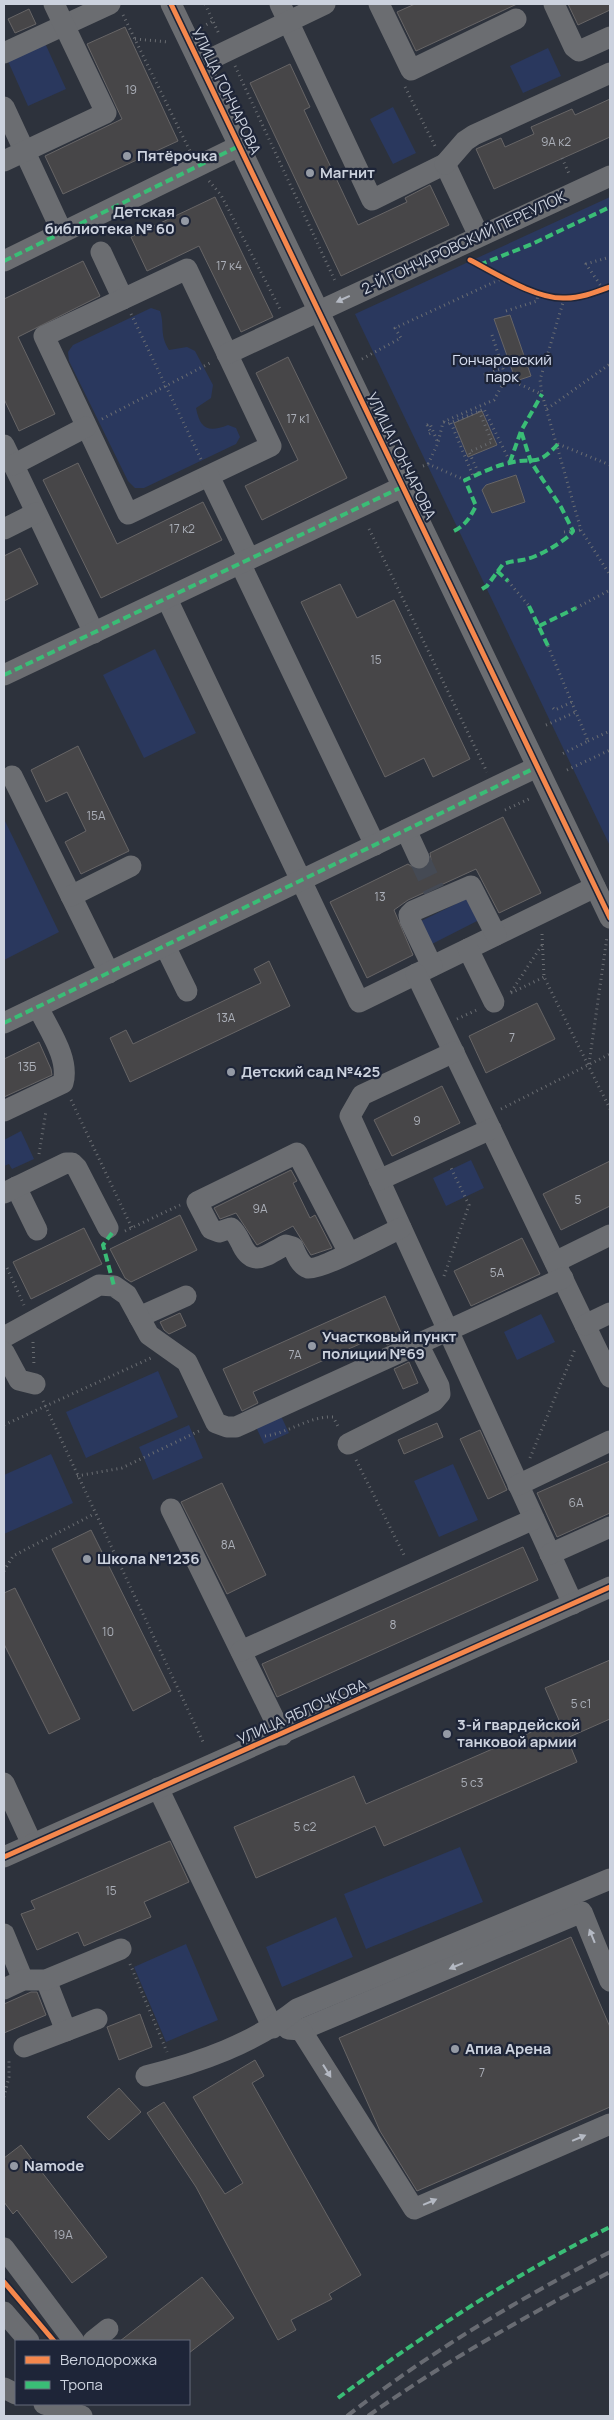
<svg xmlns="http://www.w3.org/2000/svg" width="614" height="2420" viewBox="0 0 614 2420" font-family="Manrope,sans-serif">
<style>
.green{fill:#2a385e}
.building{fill:#474648;stroke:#676566}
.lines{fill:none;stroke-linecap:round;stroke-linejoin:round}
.minor-tunnel{stroke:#454a54;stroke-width:21;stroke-dasharray:21 11;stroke-linecap:butt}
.path{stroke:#6a6d72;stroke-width:3;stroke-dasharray:1 4;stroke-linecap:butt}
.minor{stroke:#6b6d71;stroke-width:21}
.rail{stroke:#686b72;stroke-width:4;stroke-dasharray:10 5;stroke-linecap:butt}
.quiet{stroke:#3abd76;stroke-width:4;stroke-dasharray:8 4;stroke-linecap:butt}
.cycleway-casing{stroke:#1e2538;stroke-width:8}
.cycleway{stroke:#f5874c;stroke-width:5}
.oneway{fill:#b4b9c3}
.poi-dot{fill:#949aa5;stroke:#1e2538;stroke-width:2}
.labels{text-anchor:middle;stroke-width:4.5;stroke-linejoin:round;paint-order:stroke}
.number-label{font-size:12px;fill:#abafb8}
.street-label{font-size:15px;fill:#ccd2de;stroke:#1e2538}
.poi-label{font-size:15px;font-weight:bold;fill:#ccd2de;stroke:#1e2538;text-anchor:start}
.park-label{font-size:15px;fill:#d9e0f2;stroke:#1e2538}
</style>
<rect width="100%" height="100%" fill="#2d323c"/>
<!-- green -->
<g class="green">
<path d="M44 41 66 89 28 106 7 59Z"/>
<path d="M548 48 561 76 523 93 510 66Z"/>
<path d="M393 107 416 153 393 164 370 119Z"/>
<path d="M610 197V846L355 314Z"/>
<path d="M151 308 160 311C165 326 159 334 169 350L187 347 195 351 213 385 211 398 196 408C200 429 208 433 228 425L236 428 240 437 236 444 144 488H135L128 481 69 361 68 352 73 345Z"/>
<path d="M155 649 196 733 144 758 103 675Z"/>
<path d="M4 819 59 932 4 960Z"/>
<path d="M468 898 479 920 430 945 419 922Z"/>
<path d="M21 1131 34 1159 12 1169 9 1164 4 1166V1140Z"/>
<path d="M471 1160 484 1188 446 1206 433 1178Z"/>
<path d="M541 1314 555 1342 517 1360 504 1332Z"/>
<path d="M158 1371 178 1417 86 1458 66 1412Z"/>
<path d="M281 1416 289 1433 264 1444 256 1427Z"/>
<path d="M189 1425 203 1458 153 1480 139 1447Z"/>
<path d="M51 1454 73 1503 4 1534V1475Z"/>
<path d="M453 1464 478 1520 439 1537 414 1481Z"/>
<path d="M460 1847 483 1902 366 1949 344 1894Z"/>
<path d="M336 1917 353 1957 282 1987 266 1947Z"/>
<path d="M186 1944 218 2020 166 2042 134 1967Z"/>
</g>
<!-- building -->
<g class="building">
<path d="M415 4H517L416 51 397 12Z"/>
<path d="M568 4H610V10L578 25Z"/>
<path d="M29 9 36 24 15 33 8 19Z"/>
<path d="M125 27 178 141 63 194 45 156 122 119 87 44Z"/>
<path d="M290 64 310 107 304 110 358 225 407 202 405 198 430 185 449 225 341 276 250 83Z"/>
<path d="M610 99V137L494 189 476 149 501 138 505 147 534 134 531 127 572 109 575 115Z"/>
<path d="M215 197 273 317 241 332 199 246 147 271 131 237Z"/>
<path d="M83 261 100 296 18 337 55 414 19 431 4 399V299Z"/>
<path d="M510 315 531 376 516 381 494 319Z"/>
<path d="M288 357 347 478 262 520 245 486 298 460 256 373Z"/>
<path d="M482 411 497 445 468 457 454 423Z"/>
<path d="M78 463 117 544 203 502 222 540 101 598 43 480Z"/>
<path d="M516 475 525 502 492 513 482 490 486 485Z"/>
<path d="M20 548 38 584 4 601V556Z"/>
<path d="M340 584 357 618 394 600 470 759 433 777 424 758 385 777 301 602Z"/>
<path d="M78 746 129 851 81 874 65 842 86 831 67 792 46 802 31 770Z"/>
<path d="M503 817 541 893 499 913 476 869 408 900 394 910 413 955 367 978 330 902 408 864 417 870 425 869 431 860 430 853Z"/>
<path d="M269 961 290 1006 130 1082 110 1038 126 1030 133 1044 261 983 254 969Z"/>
<path d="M537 1003 555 1039 486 1073 469 1036Z"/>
<path d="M39 1042 51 1069 52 1075 4 1097V1059Z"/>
<path d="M442 1086 460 1123 392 1156 374 1120Z"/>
<path d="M610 1161V1206L561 1230 543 1194Z"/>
<path d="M291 1170 297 1181 293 1183 310 1218 315 1215 332 1248 311 1255 293 1226 257 1245 236 1213 220 1219 214 1208Z"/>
<path d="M180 1215 197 1250 131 1282 125 1278 110 1249Z"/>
<path d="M84 1228 102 1264 31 1299 13 1262Z"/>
<path d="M522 1238 540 1274 471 1306 454 1271Z"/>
<path d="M385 1296 403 1337 387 1345 382 1334 253 1392 258 1403 242 1411 223 1369Z"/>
<path d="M180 1313 186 1326 169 1334 164 1330 160 1322Z"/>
<path d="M409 1362 418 1383 403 1389 394 1369Z"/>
<path d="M437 1423 443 1437 404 1454 398 1440Z"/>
<path d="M480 1430 507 1490 488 1499 460 1439Z"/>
<path d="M610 1461V1513L557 1537 537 1493Z"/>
<path d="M222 1483 266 1575 227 1594 181 1502Z"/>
<path d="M91 1530 171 1691 133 1711 52 1549Z"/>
<path d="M523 1547 538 1580 277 1697 262 1664Z"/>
<path d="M15 1588 80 1719 49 1734 4 1644V1593Z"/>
<path d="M610 1660V1719L567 1738 577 1762 384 1846 375 1826 256 1878 234 1827 354 1776 366 1804 559 1720 545 1688Z"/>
<path d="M170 1841 189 1882 144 1902 151 1917 84 1946 78 1932 37 1950 21 1914 35 1909 31 1901Z"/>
<path d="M571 1937 610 2027V2107L417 2191 380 2131 339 2038Z"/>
<path d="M31 1992H37L46 2015 4 2033V2004Z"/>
<path d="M140 2014 152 2047 119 2060 107 2027Z"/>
<path d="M255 2060 264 2076 252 2083 361 2275 329 2294 332 2299 291 2320 296 2330 278 2340 196 2187 147 2113 164 2102 225 2194 243 2183 193 2097Z"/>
<path d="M119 2088 141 2112 109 2140 87 2117Z"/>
<path d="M21 2145 107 2257 72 2283 17 2210 13 2214 4 2202V2158Z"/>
<path d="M202 2277 234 2318 189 2353V2341H120Z"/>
</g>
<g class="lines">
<!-- minor-tunnel -->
<path class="minor-tunnel" d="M419 858 434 890"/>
<!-- path -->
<g class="path">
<path d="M205 4 219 34"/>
<path d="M123 15 190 151"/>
<path d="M202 27 213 21"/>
<path d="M135 39 169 42"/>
<path d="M235 66 336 283"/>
<path d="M405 87 435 146"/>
<path d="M562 158 570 176"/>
<path d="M209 181 221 195 280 309"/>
<path d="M603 289 586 264 610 257"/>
<path d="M564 299 540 380 542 394 581 530 610 575"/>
<path d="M506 311 537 301 538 293"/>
<path d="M131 314 201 459"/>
<path d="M492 335 506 378 541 394"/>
<path d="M362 359 401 338 395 328 503 278"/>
<path d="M527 364 546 358"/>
<path d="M484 375 503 368"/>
<path d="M547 409 610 364"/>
<path d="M479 411 492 442 469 452 479 474"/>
<path d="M102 419 212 362"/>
<path d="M444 422 448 424 484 409 510 462"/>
<path d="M451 423 473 476"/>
<path d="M427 425 430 424 438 443"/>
<path d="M427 425 431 433 429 434"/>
<path d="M558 444 610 465"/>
<path d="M428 464 438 443 443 422 494 400 506 378"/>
<path d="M423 466 428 464 465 480"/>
<path d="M369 529 487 772"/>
<path d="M564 532 581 530"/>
<path d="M508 581 529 606"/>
<path d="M576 608 610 590"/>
<path d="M548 646 588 741 560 755"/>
<path d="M553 708 555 710 572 702"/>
<path d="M546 725 576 712"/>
<path d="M588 741 610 731"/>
<path d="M567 770 610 750"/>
<path d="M505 810 531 798"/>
<path d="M542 934 544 977 610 1109"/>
<path d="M511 992 542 945"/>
<path d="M511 993 544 977"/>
<path d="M457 1019 479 1009"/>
<path d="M589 1064 607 937"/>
<path d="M71 1100 132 1228"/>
<path d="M501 1109 610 1054"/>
<path d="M39 1154 46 1111"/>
<path d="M125 1231 180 1205"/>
<path d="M7 1268 24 1305"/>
<path d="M444 1276 469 1205 451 1168"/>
<path d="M33 1342 34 1366"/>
<path d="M43 1401 204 1744"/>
<path d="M4 1425 151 1358"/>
<path d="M265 1436C289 1433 309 1416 333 1417L339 1428"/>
<path d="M530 1458 575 1349"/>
<path d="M356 1460 405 1557"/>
<path d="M77 1476 122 1468 199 1431"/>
<path d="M4 1571 13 1556 94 1514"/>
<path d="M130 1964 167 2052"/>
<path d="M4 2097 9 2077V2059"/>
</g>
<!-- minor -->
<g class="minor">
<path d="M171 4 610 918"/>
<path d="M280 4 372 200 445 164 479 236"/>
<path d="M379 4 411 70 516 19"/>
<path d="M554 4 574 47 579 51 610 37"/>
<path d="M4 53 110 4"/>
<path d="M200 64 325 4"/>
<path d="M4 107 62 232"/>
<path d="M4 161 106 113 54 4"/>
<path d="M445 164 465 141 474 135 610 73"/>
<path d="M101 252 123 299"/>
<path d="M4 261 239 146"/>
<path d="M187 269 271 446 128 514 44 336Z"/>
<path d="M227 354 610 176"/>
<path d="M4 445 94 633"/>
<path d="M13 465 86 427"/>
<path d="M209 476 249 559"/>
<path d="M4 529 36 513"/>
<path d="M240 563 375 845"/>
<path d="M167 599 359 1002 595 887"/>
<path d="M4 675 402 487"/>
<path d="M12 776 109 973"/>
<path d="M406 830 419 858"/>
<path d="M71 896 131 866"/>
<path d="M165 946 187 991"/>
<path d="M468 949 494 1002"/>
<path d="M432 966 410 920 409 915 413 911 471 886 496 935"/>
<path d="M416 974 610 1377"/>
<path d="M4 1023 537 767"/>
<path d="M454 1052 362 1095 350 1116 573 1604"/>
<path d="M4 1111 63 1083C70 1058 48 1029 38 1007"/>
<path d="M379 1180 491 1129"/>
<path d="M16 1187 37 1230"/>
<path d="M4 1193 66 1163H72L77 1168 108 1228"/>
<path d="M349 1253 297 1153 197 1202 211 1229 219 1232 231 1228C236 1232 239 1239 242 1245 254 1269 267 1254 286 1245L293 1247C296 1254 300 1265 308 1268 319 1271 386 1235 401 1228"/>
<path d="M555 1262 610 1235"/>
<path d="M139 1317 186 1296"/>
<path d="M585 1325 610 1313"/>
<path d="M4 1337 99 1285 114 1286 127 1295 149 1335 187 1362 216 1423 227 1427H236L563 1278"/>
<path d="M4 1352 19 1380 35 1384"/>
<path d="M348 1444 434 1401 440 1394 439 1386 418 1344"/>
<path d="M518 1485 610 1441"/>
<path d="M171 1509 282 1735"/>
<path d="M550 1554 610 1527"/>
<path d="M241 1651 534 1519"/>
<path d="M4 1783 32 1844"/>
<path d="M158 1788 273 2028"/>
<path d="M4 1857 610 1587"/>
<path d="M4 1934 23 1980"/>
<path d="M46 1980 66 2031"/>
<path d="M4 1989 23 1980H46L121 1949"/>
<path d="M288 2029 301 2030 582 1912 610 1981"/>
<path d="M301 2030 414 2209 610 2124"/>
<path d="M24 2047 97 2019"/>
<path d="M146 2076C201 2062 253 2044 297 2009L610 1879"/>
<path d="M4 2248 74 2341"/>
<path d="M4 2312 29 2341"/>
<path d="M93 2341 108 2329"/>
<path d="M4 2388 16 2394"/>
<path d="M44 2404 82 2416"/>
</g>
<!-- rail -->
<g class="rail">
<path d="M347 2416C429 2353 518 2299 610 2252"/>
<path d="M368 2416C446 2361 526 2316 610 2272"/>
</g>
<!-- quiet -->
<g class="quiet">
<path d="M4 261 239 146"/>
<path d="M479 265 532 244 610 207"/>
<path d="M510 462 521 431 542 394"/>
<path d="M454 531C466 525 470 517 476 506L465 480C479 474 494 466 509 463 535 456 535 469 558 444"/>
<path d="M497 571 508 581"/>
<path d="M482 589 487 586 503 564C511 561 519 561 527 559 537 557 568 540 573 531L561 507 531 462 521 431"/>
<path d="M529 606 548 646"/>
<path d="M539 626 576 608"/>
<path d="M4 675 402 487"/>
<path d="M4 1023 537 767"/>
<path d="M112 1233 103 1245 114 1286"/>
<path d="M338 2398C425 2334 513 2275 610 2227"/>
</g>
<defs>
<g id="cycleway">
<path d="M171 4 610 918"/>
<path d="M470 260C495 273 537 300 566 298 581 298 596 292 610 287"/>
<path d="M4 1857 610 1587"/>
<path d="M4 2282 54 2341"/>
</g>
</defs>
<!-- cycleway casing -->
<use href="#cycleway" class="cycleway-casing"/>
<!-- cycleway -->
<use href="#cycleway" class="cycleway"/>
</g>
<!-- one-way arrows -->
<defs><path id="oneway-solid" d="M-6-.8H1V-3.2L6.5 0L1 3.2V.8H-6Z" transform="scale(1.25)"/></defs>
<g class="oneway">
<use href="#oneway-solid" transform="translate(343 299) rotate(155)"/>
<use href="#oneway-solid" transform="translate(592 1936) rotate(-112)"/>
<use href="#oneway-solid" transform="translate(456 1966) rotate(157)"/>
<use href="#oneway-solid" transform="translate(327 2071) rotate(58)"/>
<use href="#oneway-solid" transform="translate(579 2138) rotate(-23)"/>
<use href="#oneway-solid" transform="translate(430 2202) rotate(-23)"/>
</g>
<!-- markers -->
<g class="poi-dot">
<circle cx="127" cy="156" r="5"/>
<circle cx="310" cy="173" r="5"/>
<circle cx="185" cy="221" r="5"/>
<circle cx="231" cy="1072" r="5"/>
<circle cx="312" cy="1346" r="5"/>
<circle cx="87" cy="1559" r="5"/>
<circle cx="447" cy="1734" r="5"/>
<circle cx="455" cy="2049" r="5"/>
<circle cx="14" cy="2166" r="5"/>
</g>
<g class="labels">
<!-- number labels -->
<g class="number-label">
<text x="131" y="94">19</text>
<text x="556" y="146">9А к2</text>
<text x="229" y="270">17 к4</text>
<text x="298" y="423">17 к1</text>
<text x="182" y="533">17 к2</text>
<text x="376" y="664">15</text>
<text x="96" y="820">15А</text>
<text x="380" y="901">13</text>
<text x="226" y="1022">13А</text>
<text x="512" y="1042">7</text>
<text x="27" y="1071">13Б</text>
<text x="417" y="1125">9</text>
<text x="578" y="1204">5</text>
<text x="260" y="1213">9A</text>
<text x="497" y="1277">5А</text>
<text x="295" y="1359">7А</text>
<text x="576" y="1507">6А</text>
<text x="228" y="1549">8А</text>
<text x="393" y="1629">8</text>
<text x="108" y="1636">10</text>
<text x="581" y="1708">5 с1</text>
<text x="472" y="1787">5 с3</text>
<text x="305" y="1831">5 с2</text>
<text x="111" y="1895">15</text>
<text x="482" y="2077">7</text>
<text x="63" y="2239">19А</text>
</g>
<!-- street labels -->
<g class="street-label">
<text transform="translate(226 91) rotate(64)" y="5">УЛИЦА ГОНЧАРОВА</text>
<text transform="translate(464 243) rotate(-25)" y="5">2-Й ГОНЧАРОВСКИЙ ПЕРЕУЛОК</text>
<text transform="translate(401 456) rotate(64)" y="5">УЛИЦА ГОНЧАРОВА</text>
<text transform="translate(302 1712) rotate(-24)" y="5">УЛИЦА ЯБЛОЧКОВА</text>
</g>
<!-- poi labels -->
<g class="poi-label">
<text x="137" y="161">Пятёрочка</text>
<text x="320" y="178">Магнит</text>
<text x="175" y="217" text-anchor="end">Детская<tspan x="175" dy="17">библиотека № 60</tspan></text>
<text x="241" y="1077">Детский сад №425</text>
<text x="322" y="1342">Участковый пункт<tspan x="322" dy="17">полиции №69</tspan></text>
<text x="97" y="1564">Школа №1236</text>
<text x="457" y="1730">3-й гвардейской<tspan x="457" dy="17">танковой армии</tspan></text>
<text x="465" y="2054">Апиа Арена</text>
<text x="24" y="2171">Namode</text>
</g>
<!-- park labels -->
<g class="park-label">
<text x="502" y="365">Гончаровский<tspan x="502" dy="17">парк</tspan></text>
</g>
</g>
<!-- border -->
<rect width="614" height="2420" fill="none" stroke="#ccd2de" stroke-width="10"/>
<!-- legend -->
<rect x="15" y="2340" width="175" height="65" fill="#1e2538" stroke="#646a7a"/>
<rect x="25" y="2356" width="25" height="8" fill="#f5874c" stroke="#646a7a"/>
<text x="60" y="2365" font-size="15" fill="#ccd2de">Велодорожка</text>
<rect x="25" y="2381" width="25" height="8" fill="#3abd76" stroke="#646a7a"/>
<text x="60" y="2390" font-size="15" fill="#ccd2de">Тропа</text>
</svg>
